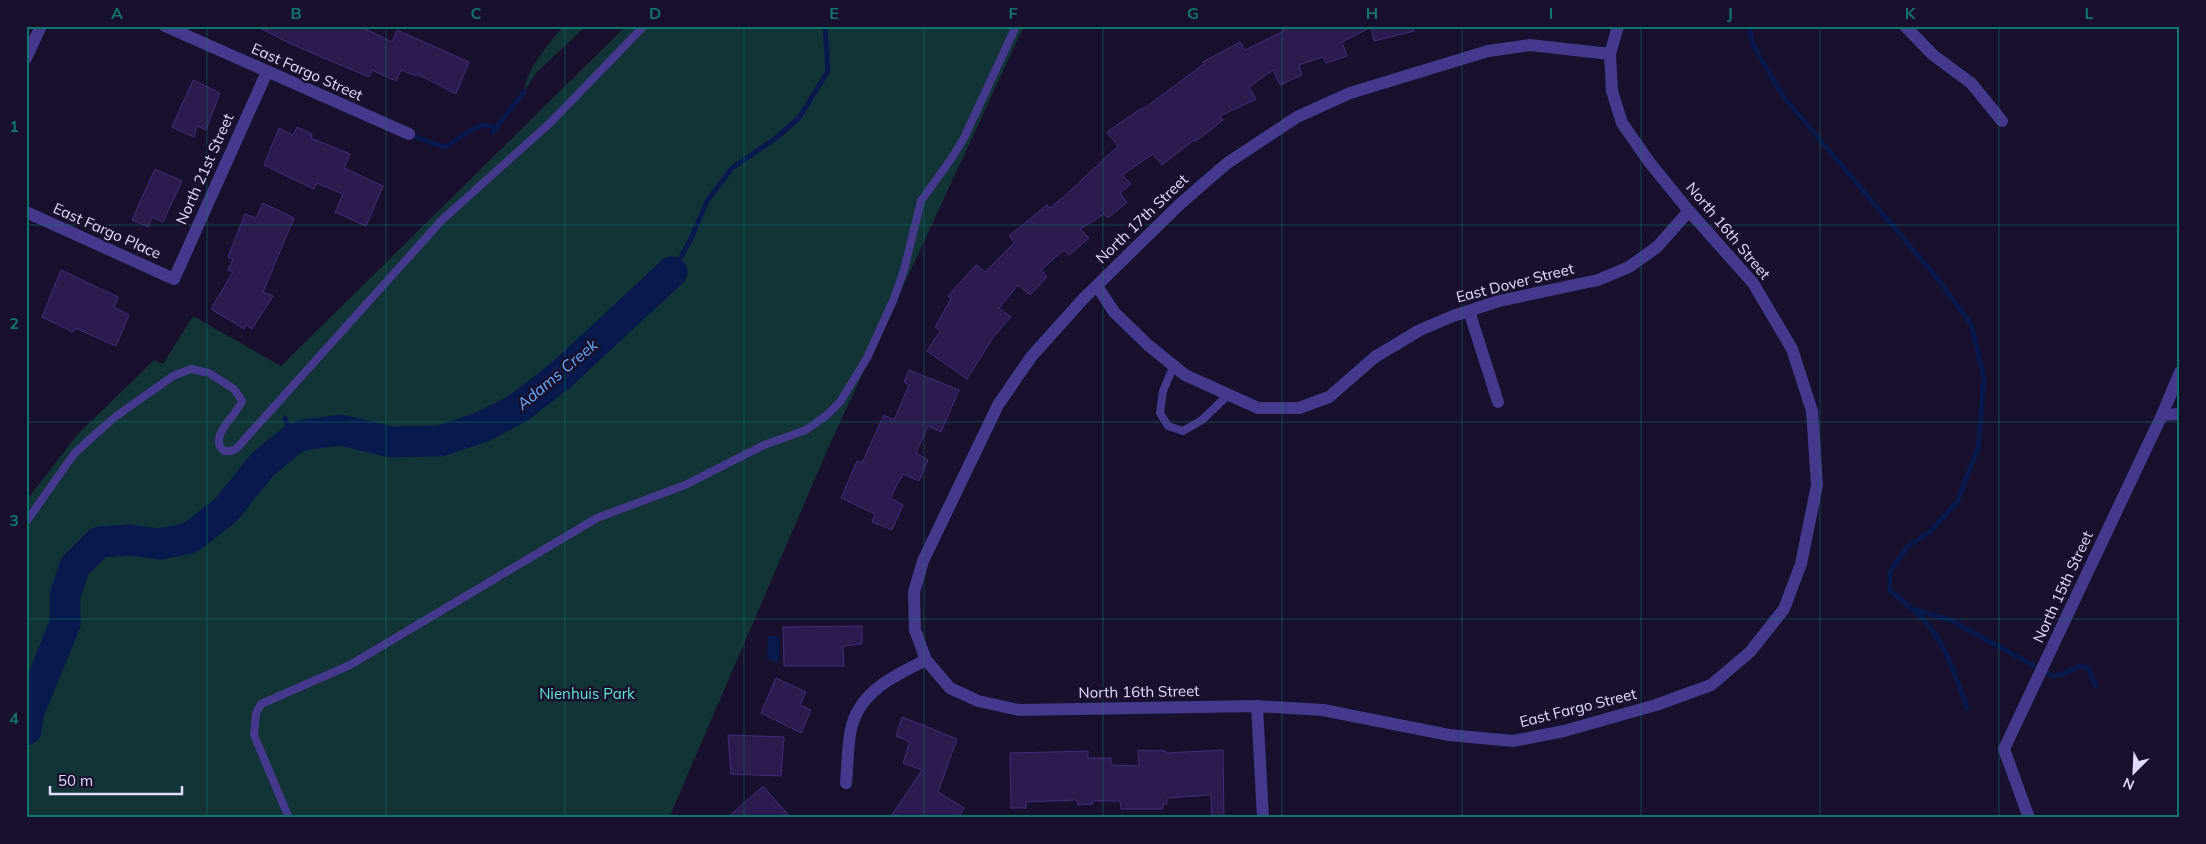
<svg xmlns="http://www.w3.org/2000/svg" width="2206" height="844" viewBox="0 0 2206 844" font-family="Mulish,sans-serif">
<style>
.green{fill:#133436}
.water{fill:#081a4d}
.lines{fill:none;stroke-linecap:round;stroke-linejoin:round}
.stream{stroke:#081a4d;stroke-width:5}
.river{stroke:#081a4d;stroke-width:31}
.building{fill:#2b1b4e;stroke:#442c7b}
.lane{stroke:#45398d;stroke-width:8}
.street{stroke:#45398d;stroke-width:12}
.grid{fill:none;stroke:#0f766e;stroke-width:1;stroke-opacity:0.55}
.labels{text-anchor:middle;stroke-width:5;stroke-linejoin:round;paint-order:stroke}
.street-label{font-size:15px;fill:#e3dbff;stroke:#18102c}
.park-label{font-size:15px;fill:#60e6d2;stroke:#18102c}
.water-label{font-size:16px;font-style:italic;fill:#69aaff;stroke:#18102c}
.neatline{fill:none;stroke:#0f766e;stroke-width:2}
.grid-label{font-size:16px;text-anchor:middle;font-weight:bold;fill:#0f766e}
</style>
<rect width="100%" height="100%" fill="#18102c"/>
<!-- green -->
<g class="green">
<path d="M563 26H586L536 73 524 92C524 73 550 42 563 26Z"/>
<path d="M626 26H1024L830 444 669 818H26V501L77 435 154 360 163 364 193 316 281 366Z"/>
</g>
<!-- water -->
<path class="water" d="M768 636 780 637 779 661 776 663 767 659Z"/>
<g class="lines">
<!-- stream -->
<g class="stream">
<path d="M1749 26 1753 45 1783 96 1937 278 1971 324 1984 378 1978 448 1957 502 1931 531 1907 547 1890 572V590L1912 609 1950 620 2053 676 2063 674 2080 666 2088 668 2096 686"/>
<path d="M493 132 524 92"/>
<path d="M410 135 444 147C459 141 479 117 496 128"/>
<path d="M672 272 691 239 707 201 732 168 776 138 799 118 828 71 825 26"/>
<path d="M285 418 292 440"/>
<path d="M1915 611C1943 635 1955 674 1967 708"/>
</g>
<!-- river -->
<path class="river" d="M26 730 29 712 65 624V595L75 566 99 542 129 540 160 544 190 538 226 510 262 465 292 440 303 435 341 430 391 442 440 441 482 427 517 409 560 376 672 272"/>
</g>
<!-- building -->
<g class="building">
<path d="M256 26H360L392 42 397 30 469 62 456 94 417 74 416 76 401 70 396 81 372 70 369 77 291 44Z"/>
<path d="M1282 26H1413L1414 31 1374 41 1371 27 1342 42 1347 56 1326 63 1323 57 1299 65 1302 75 1280 85 1273 70 1249 87 1256 99 1220 116 1223 120 1195 142 1194 140 1162 165 1153 154 1122 175 1131 184 1120 193 1127 202 1108 218 1104 214 1080 229 1089 238 1069 255 1064 250 1041 270 1047 277 1030 295 1018 285 999 308 1011 317 994 336 967 379 927 351 940 331 935 327 951 299 948 296 976 265 985 272 1015 242 1009 236 1047 205 1050 208 1068 193 1118 146 1107 132 1142 108 1143 109 1204 64 1203 62 1240 42 1245 50 1284 31Z"/>
<path d="M193 80 220 93 206 130 197 126 194 137 172 127Z"/>
<path d="M297 127 312 134 311 138 350 154 344 168 383 186 366 226 335 212 343 194 317 183 314 189 264 165 279 128 293 135Z"/>
<path d="M155 169 182 181 163 222 152 217 148 227 132 220Z"/>
<path d="M263 203 294 218 263 292 273 296 252 329 246 325 244 329 211 309 233 272 228 270 233 259 228 257 245 214 256 218Z"/>
<path d="M61 270 118 297 114 307 129 315 116 346 75 328 73 332 42 317Z"/>
<path d="M909 370 959 390 941 432 928 426 916 453 928 460 919 481 903 474 890 498 903 505 892 530 872 522 875 514 841 498 857 461 862 463 884 415 894 420 909 385 904 382Z"/>
<path d="M862 626V644L843 646 844 666H784L783 627Z"/>
<path d="M776 678 806 692 800 705 811 710 801 733 761 713Z"/>
<path d="M902 717 957 739 938 792 964 808 958 818H890L922 770 903 763 910 742 896 736Z"/>
<path d="M728 735 784 737 781 776 731 774Z"/>
<path d="M1138 750 1166 751V753L1223 750 1224 818H1212L1211 795 1167 798V804H1163V809H1121L1120 801H1092L1093 804 1078 805 1077 800 1026 802V808H1011L1010 753 1088 751V758H1111V765L1139 766Z"/>
<path d="M763 786 791 818H727Z"/>
</g>
<g class="lines">
<!-- lane -->
<g class="lane">
<path d="M1174 365 1163 391 1160 413 1168 426 1183 431 1202 420 1228 395"/>
<path d="M26 522 74 454 90 439 115 417 173 376 191 369 209 373 234 389 242 401C237 415 207 437 224 451H231L236 449 442 220 550 123 644 26"/>
<path d="M289 818 254 735 256 713 261 704 350 665 597 518 685 485 764 445 806 430 827 415 840 402 867 358 893 301 904 270 921 201 951 159 964 138 1016 26"/>
</g>
<!-- street -->
<g class="street">
<path d="M165 26 409 134"/>
<path d="M1905 26 1933 55 1971 83 2002 121"/>
<path d="M1610 54 1530 45 1488 51 1350 93 1297 117 1226 164 1179 205 1083 299 1031 357 998 405 923 561 914 592 915 630 926 660 950 688 978 701 1019 710 1257 706 1323 710 1449 735 1513 741 1564 731 1656 705 1711 685 1750 652 1784 609 1801 564 1817 485 1812 411 1792 349 1753 283 1689 211 1650 163 1622 123 1612 91 1610 54 1618 26"/>
<path d="M26 58 41 26"/>
<path d="M26 212 174 279 267 72"/>
<path d="M1097 286 1114 312 1148 345 1185 375 1258 408H1299L1329 397 1375 357 1420 330 1453 316 1499 301 1598 280 1629 267 1657 247 1689 211"/>
<path d="M1469 311 1498 402"/>
<path d="M2162 415 2180 414"/>
<path d="M1257 706 1263 818"/>
<path d="M846 783C848 764 847 743 852 725 862 690 896 675 926 660"/>
<path d="M2029 818 2004 749 2162 415 2180 372"/>
</g>
</g>
<!-- grid -->
<path class="grid" d="M207 26V818M386 26V818M565 26V818M744 26V818M924 26V818M1103 26V818M1282 26V818M1462 26V818M1641 26V818M1820 26V818M1999 26V818M26 225H2180M26 422H2180M26 619H2180"/>
<g class="labels">
<!-- street labels -->
<g class="street-label">
<text transform="translate(307 72) rotate(24)" y="5">East Fargo Street</text>
<text transform="translate(205 169) rotate(-66)" y="5">North 21st Street</text>
<text transform="translate(1142 219) rotate(-44)" y="5">North 17th Street</text>
<text transform="translate(107 231) rotate(24)" y="5">East Fargo Place</text>
<text transform="translate(1728 231) rotate(50)" y="5">North 16th Street</text>
<text transform="translate(1515 283) rotate(-14)" y="5">East Dover Street</text>
<text transform="translate(2063 587) rotate(-65)" y="5">North 15th Street</text>
<text transform="translate(1139 692) rotate(-1)" y="5">North 16th Street</text>
<text transform="translate(1578 708) rotate(-14)" y="5">East Fargo Street</text>
</g>
<!-- park labels -->
<g class="park-label">
<text x="587" y="699">Nienhuis Park</text>
</g>
<!-- water labels -->
<g class="water-label">
<text transform="translate(557 374) rotate(-40)" y="6">Adams Creek</text>
</g>
</g>
<!-- border -->
<rect width="2206" height="844" fill="none" stroke="#18102c" stroke-width="55"/>
<!-- north arrow -->
<g transform="translate(2134 772) rotate(204)" stroke="#18102c" stroke-width="4" paint-order="stroke">
<path d="M0-4L9 19L0 12L-9 19Z" fill="#e3dbff"/>
<text y="-8" font-size="14" font-weight="bold" text-anchor="middle" fill="#e3dbff">N</text>
</g>
<!-- scale -->
<path d="M50 786v8h132v-8" fill="none" stroke="#e3dbff" stroke-width="2.5"/>
<text x="58" y="786" font-size="15" fill="#e3dbff" stroke="#18102c" stroke-width="4" paint-order="stroke">50 m</text>
<rect x="28" y="28" width="2150" height="788" class="neatline"/>
<g class="grid-label">
<text x="117" y="19">A</text>
<text x="296" y="19">B</text>
<text x="476" y="19">C</text>
<text x="655" y="19">D</text>
<text x="834" y="19">E</text>
<text x="1013" y="19">F</text>
<text x="1193" y="19">G</text>
<text x="1372" y="19">H</text>
<text x="1551" y="19">I</text>
<text x="1730" y="19">J</text>
<text x="1910" y="19">K</text>
<text x="2089" y="19">L</text>
<text x="14" y="132">1</text>
<text x="14" y="329">2</text>
<text x="14" y="526">3</text>
<text x="14" y="724">4</text>
</g>
</svg>
